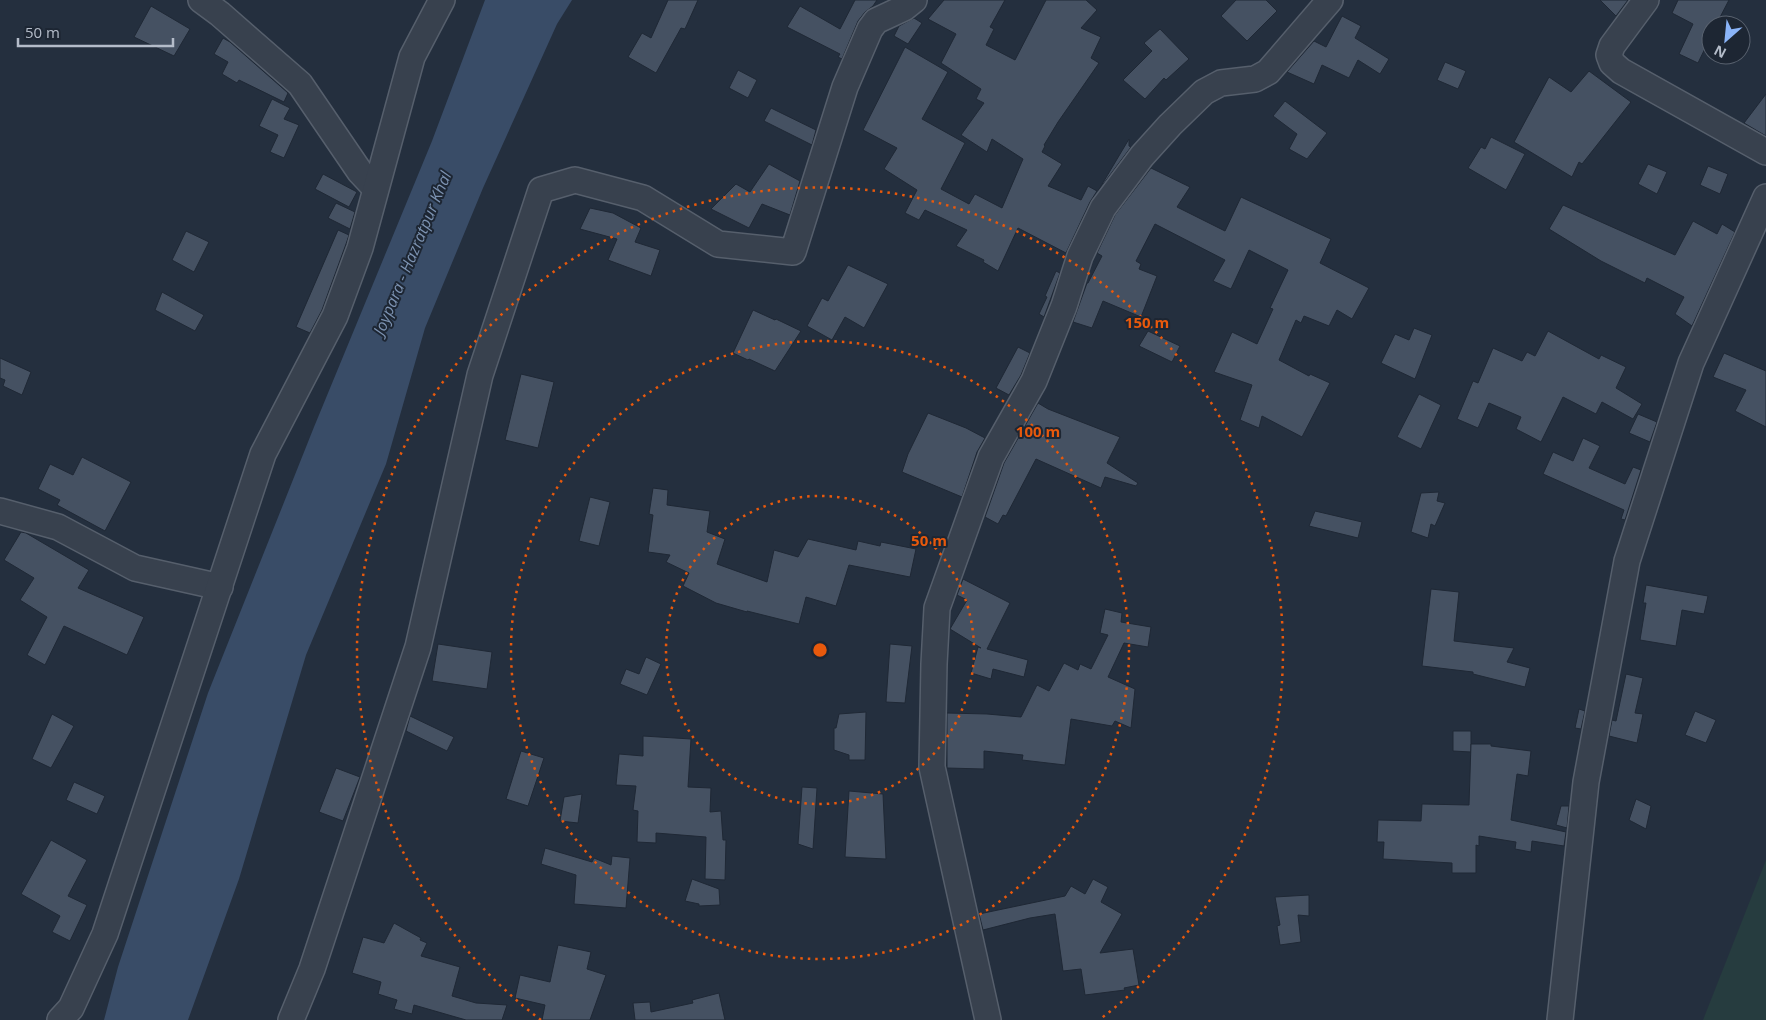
<svg xmlns="http://www.w3.org/2000/svg" width="1766" height="1020" viewBox="0 0 1766 1020" font-family="'Open Sans',sans-serif">
<style>
.green{fill:#263c3f}
.water{fill:#394c67}
.building{fill:#455162;stroke:#1f2835}
.lines{fill:none;stroke-linecap:round;stroke-linejoin:round}
.minor-casing{stroke:#565f6c;stroke-width:28}
.minor{stroke:#38414e;stroke-width:25}
.ring{fill:none;stroke:#e8590c;stroke-width:2.5;stroke-dasharray:2.5 5}
.labels{text-anchor:middle;stroke-width:4;stroke-linejoin:round;paint-order:stroke}
.water-label{font-size:16px;font-style:italic;fill:#7c92b1;stroke:#1d2633}
.centre{fill:#e8590c;stroke:#1d2633;stroke-width:2.5}
.ring-label{font-size:15px;text-anchor:middle;font-weight:bold;fill:#e8590c;stroke:#1d2633;stroke-width:4;stroke-linejoin:round;paint-order:stroke}
</style>
<rect width="100%" height="100%" fill="#242f3e"/>
<!-- green -->
<path class="green" d="M1766 860V1020H1703Z"/>
<!-- water -->
<path class="water" d="M485 0H572L557 24 483 188 425 328 386 464 306 655 239 879 188 1020H104L118 967 208 693 314 427 432 141Z"/>
<!-- building -->
<g class="building">
<path d="M668 0H698L685 29 681 28 656 73 628 57 642 33 651 38Z"/>
<path d="M855 0H877L873 6 865 12 858 21 842 59 838 57 840 54 787 27 800 6 840 29Z"/>
<path d="M944 0H1005L990 27 994 29 986 45 1015 60 1046 0H1086L1097 10 1081 28 1101 37 1091 58 1099 63 1058 122 1044 145 1045 146 1042 152 1062 164 1048 186 1081 200 1088 186 1097 191 1090 202 1066 253 1018 228 998 271 983 262 984 260 956 246 967 230 925 210 919 220 905 213 917 190 884 169 897 148 863 130 905 47 948 72 922 119 965 143 941 189 969 204 975 194 1002 208 1023 159 992 139 987 152 961 135 984 103 976 99 981 89 941 63 956 34 928 19Z"/>
<path d="M1236 0H1266L1277 11 1247 41 1221 16Z"/>
<path d="M1600 0H1628L1616 16Z"/>
<path d="M1678 0H1729L1716 25H1711V36L1698 63 1679 54 1693 24 1672 13Z"/>
<path d="M151 6 190 29 174 56 134 37Z"/>
<path d="M1342 16 1361 26 1355 38 1389 59 1380 74 1358 60 1349 78 1322 65 1314 84 1287 72 1314 41 1326 47Z"/>
<path d="M914 18 922 23 908 44 894 36 899 26Z"/>
<path d="M1160 29 1189 59 1166 80 1164 78 1145 99 1123 80 1152 51 1144 43Z"/>
<path d="M223 38 230 42 288 93 284 102 239 80 237 83 222 74 228 62 214 54Z"/>
<path d="M1445 62 1466 71 1458 89 1437 80Z"/>
<path d="M738 70 757 80 748 98 729 88Z"/>
<path d="M1589 71 1631 102 1582 164 1579 162 1572 177 1514 142 1549 77 1571 92Z"/>
<path d="M1766 94V136L1744 123Z"/>
<path d="M272 99 290 108 284 119 299 125 284 158 270 152 278 135 259 126Z"/>
<path d="M1285 101 1327 133 1307 159 1289 149 1297 134 1273 116Z"/>
<path d="M771 108 816 130 812 145 764 121Z"/>
<path d="M1491 137 1525 154 1506 190 1468 168 1481 147 1485 149Z"/>
<path d="M1129 139V146L1131 147 1098 191Z"/>
<path d="M769 164 800 181 790 215 762 204 749 228 711 209 736 184 750 192Z"/>
<path d="M1648 164 1667 172 1657 194 1638 184Z"/>
<path d="M1708 166 1728 174 1720 194 1700 185Z"/>
<path d="M1151 168 1190 187 1177 207 1225 231 1241 197 1331 239 1320 263 1369 288 1352 319 1337 310 1329 326 1304 316 1301 323 1296 320 1279 360 1309 376 1310 374 1330 383 1302 437 1262 416 1259 428 1240 420 1252 385 1214 372 1232 332 1257 344 1273 309 1270 308 1288 270 1249 250 1231 289 1213 281 1225 260 1155 224 1136 261 1141 264 1139 269 1157 276 1141 317 1103 301 1092 328 1073 322 1087 283H1088L1102 256 1097 253 1115 215Z"/>
<path d="M323 174 357 192 349 207 315 189Z"/>
<path d="M336 203 355 212 350 229 328 218Z"/>
<path d="M1563 205 1675 255 1693 221 1717 234 1722 224 1735 232 1692 326 1675 314 1684 297 1647 278 1645 283 1601 261 1549 229Z"/>
<path d="M590 208 613 213 641 228 635 242 660 250 651 276 608 260 617 239 580 229Z"/>
<path d="M338 230 349 235 346 244 322 310 310 333 296 327Z"/>
<path d="M186 231 209 242 194 272 172 260Z"/>
<path d="M848 265 888 284 864 328 845 317 832 340 807 326 822 298 828 301Z"/>
<path d="M1056 271 1060 273 1044 317 1039 314 1047 297 1045 296Z"/>
<path d="M162 292 204 315 195 331 155 310Z"/>
<path d="M753 310 775 320 776 319 801 331 775 371 749 359 748 360 733 353Z"/>
<path d="M1414 328 1432 335 1415 379 1381 363 1395 334 1409 340Z"/>
<path d="M1148 331 1180 346 1172 362 1139 346Z"/>
<path d="M1548 331 1599 359 1601 355 1626 367 1616 388 1642 404 1633 419 1602 402 1596 414 1563 397 1541 442 1516 429 1521 417 1489 403 1478 428 1457 419 1473 381 1478 383 1493 348 1522 361 1527 352 1535 356Z"/>
<path d="M1018 347 1030 353 1021 375 1009 395 996 388Z"/>
<path d="M1724 353 1766 371V427L1735 411 1746 390 1713 377Z"/>
<path d="M0 358 31 372 22 395 3 386 5 380 0 378Z"/>
<path d="M521 374 554 382 538 448 505 440Z"/>
<path d="M1419 394 1441 405 1421 449 1397 437Z"/>
<path d="M1038 403 1048 409 1120 437 1107 463 1138 483 1136 486 1105 477 1101 488 1036 459 1006 516 1003 515 998 524 985 517 1004 463Z"/>
<path d="M928 413 966 428 985 438 977 452 962 497 902 472 908 454Z"/>
<path d="M1638 414 1657 422 1650 442 1629 433Z"/>
<path d="M1583 438 1600 446 1589 468 1625 484 1633 467 1641 470 1625 520 1621 519 1624 510 1543 474 1553 452 1573 461Z"/>
<path d="M82 457 131 482 105 531 57 505 60 500 38 489 50 464 73 475Z"/>
<path d="M653 488 668 490 667 505 710 511 707 532 725 539 717 564 767 582 774 550 798 557 808 539 856 550 858 541 880 546 881 542 916 549 910 577 849 565 836 606 806 597 799 624 747 611V612L716 603 683 586 689 573 666 562 670 555 648 552 653 515 649 514Z"/>
<path d="M1439 492 1437 501 1445 503 1435 526 1431 524 1428 538 1411 532 1421 493Z"/>
<path d="M590 497 610 502 599 546 579 541Z"/>
<path d="M1315 511 1362 522 1358 538 1309 526Z"/>
<path d="M21 532 26 533 89 570 78 588 144 617 127 655 64 626 45 665 27 655 47 617 20 600 34 578 4 560Z"/>
<path d="M963 579 1010 603 987 649 1028 660 1024 677 993 669 991 679 971 673 978 647 981 648 950 629 967 600 957 595Z"/>
<path d="M1646 585 1708 596 1704 614 1682 610 1676 646 1640 640 1646 603H1643Z"/>
<path d="M1431 589 1459 592 1454 641 1514 648 1507 662 1530 668 1525 687 1473 674V672L1422 666Z"/>
<path d="M1105 609 1122 613 1121 622 1151 627 1148 647 1124 643 1108 677 1135 689 1131 728 1115 721 1112 726 1071 719 1065 765 1022 760 1023 755 984 751V769L947 768V713L987 714 1021 717 1037 685 1049 691 1064 663 1078 670 1080 664 1091 669 1108 635 1100 633Z"/>
<path d="M438 644 492 652 487 689 432 681Z"/>
<path d="M890 644 912 646 905 703 886 702Z"/>
<path d="M646 657 661 664 647 695 620 684 626 669 639 674Z"/>
<path d="M1626 674 1643 678 1635 713 1643 714 1637 743 1609 736 1612 720 1616 721Z"/>
<path d="M1579 709 1585 711 1581 729 1575 728Z"/>
<path d="M1695 711 1716 720 1706 743 1685 735Z"/>
<path d="M866 712 865 760H849V755L834 750V728H836L839 714Z"/>
<path d="M52 714 74 726 51 768 32 759Z"/>
<path d="M410 716 454 737 447 751 406 731Z"/>
<path d="M1453 731H1471V752L1453 751Z"/>
<path d="M643 736 691 739 688 787 711 788 710 812 721 811 723 840H726L725 880 705 879 706 837 656 833V843L637 842 638 811 633 810 636 786 616 785 619 754 643 756Z"/>
<path d="M1471 744H1491V746L1531 751 1528 776 1517 774 1511 820 1566 832 1564 846 1532 841 1531 852 1515 849 1516 842 1479 836V846L1476 845V873H1452V863L1383 859 1384 842H1377L1378 820 1421 821 1422 804 1469 805Z"/>
<path d="M521 751 544 758 528 806 506 799Z"/>
<path d="M336 768 360 777 343 821 319 812Z"/>
<path d="M74 782 105 796 97 814 66 800Z"/>
<path d="M802 787 817 788 813 849 798 844Z"/>
<path d="M849 791 883 794 886 859 845 857Z"/>
<path d="M582 794 578 823 560 821 564 797Z"/>
<path d="M1636 799 1651 806 1646 829 1629 820Z"/>
<path d="M1561 806H1569L1567 828 1556 825Z"/>
<path d="M51 840 87 860 68 896 87 905 70 941 52 932 60 916 21 894Z"/>
<path d="M545 848 592 862 594 858 611 865 612 856 630 858 626 908 574 904 576 875 541 864Z"/>
<path d="M692 879 719 889 720 905 699 906V904L685 901Z"/>
<path d="M1093 879 1108 887 1101 902 1122 914 1100 953 1133 949 1139 985 1124 988 1125 990 1085 995 1081 969 1063 971 1055 914 1030 918 983 930 979 914 1065 896 1071 886 1085 894Z"/>
<path d="M1309 895V916L1298 915 1301 942 1280 945 1277 926 1280 925 1275 897Z"/>
<path d="M394 923 421 938 420 940 427 943 421 956 460 967 452 996 476 1003 507 1005 502 1020H466L414 1005 412 1014 394 1009 397 1000 378 994 381 982 352 973 363 937 384 943Z"/>
<path d="M558 945 591 952 587 969 606 975 590 1020H542L545 1005 515 998 520 975 550 982Z"/>
<path d="M719 993 725 1020H635L633 1003 650 1002 651 1012 693 1003 692 1000Z"/>
</g>
<g class="lines">
<defs>
<g id="minor">
<path d="M201 0 220 14 300 84 360 172 375 188"/>
<path d="M1646 0 1612 46 1609 55 1612 63 1621 71 1766 152"/>
<path d="M0 511 58 527 135 568 220 587"/>
<path d="M60 1020 71 1008 105 934 263 454 335 316 360 248 412 57 442 0"/>
<path d="M291 1020 312 969 418 647 480 375 541 190 575 180 643 198 718 244 793 252 845 87 870 29 876 21 904 8 914 0"/>
<path d="M988 1020 932 767 934 664 937 608 991 457 1034 381 1064 306 1080 256 1103 208 1142 156 1170 125 1204 92 1221 83 1255 79 1268 72 1330 0"/>
<path d="M1560 1020 1586 782 1627 561 1691 363 1766 197"/>
</g>
</defs>
<!-- minor casing -->
<use href="#minor" class="minor-casing"/>
<!-- minor -->
<use href="#minor" class="minor"/>
</g>
<!-- distance rings -->
<g class="ring">
<circle cx="820" cy="650" r="154"/>
<circle cx="820" cy="650" r="309"/>
<path d="M541 1020A463 463 0 1 1 1099 1020"/>
</g>
<g class="labels">
<!-- water labels -->
<g class="water-label">
<text transform="translate(412 253) rotate(-67)" y="6">Joypara - Hazratpur Khal</text>
</g>
</g>
<circle cx="820" cy="650" r="8" class="centre"/>
<g class="ring-label">
<text x="1147" y="328">150 m</text>
<text x="1038" y="437">100 m</text>
<text x="929" y="546">50 m</text>
</g>
<!-- north arrow -->
<g transform="translate(1726 40) rotate(207)"><circle r="24" fill="#1d2633" stroke="#59626f"/>
<path d="M0-4L9 19L0 12L-9 19Z" fill="#8ab4f8"/>
<text y="-8" font-size="14" font-weight="bold" text-anchor="middle" fill="#b4bcc9">N</text>
</g>
<!-- scale -->
<path d="M18 38v8h155v-8" fill="none" stroke="#b4bcc9" stroke-width="2.5"/>
<text x="25" y="38" font-size="15" fill="#b4bcc9" stroke="#1d2633" stroke-width="4" paint-order="stroke">50 m</text>
</svg>
